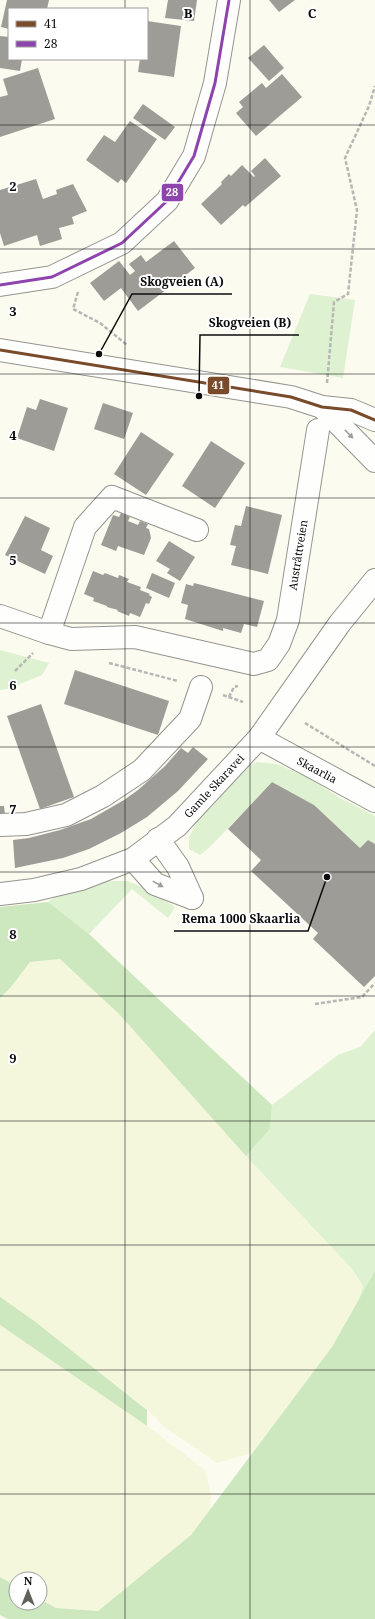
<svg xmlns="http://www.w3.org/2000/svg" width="375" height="1619" viewBox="0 0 375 1619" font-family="'Noto Serif',serif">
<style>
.farmland{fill:#f5f7dd}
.green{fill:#def1d0}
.forest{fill:#cde8be}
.building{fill:#9e9c96}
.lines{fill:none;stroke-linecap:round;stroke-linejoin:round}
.minor-casing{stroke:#94948f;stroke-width:24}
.path{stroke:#b7b7b5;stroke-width:2.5;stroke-dasharray:4 2;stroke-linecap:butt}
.minor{stroke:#fefefd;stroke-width:22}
.bus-1-casing{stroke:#fff;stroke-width:6}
.bus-2-casing{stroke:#fff;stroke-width:6}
.bus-1{stroke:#7a4b2a;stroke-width:3}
.bus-2{stroke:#8e44ad;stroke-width:3}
.oneway{fill:#9d9d9d}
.grid{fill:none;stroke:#0c0c0c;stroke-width:1;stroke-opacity:0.55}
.labels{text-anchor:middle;stroke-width:4;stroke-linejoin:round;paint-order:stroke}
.street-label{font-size:11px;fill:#0c0c0c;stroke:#fff}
.grid-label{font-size:13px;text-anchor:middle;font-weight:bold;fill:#0c0c0c;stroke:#fff;stroke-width:4;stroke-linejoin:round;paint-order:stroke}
.leader{fill:none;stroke:#0c0c0c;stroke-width:1.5}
.callout-dot{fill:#0c0c0c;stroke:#fff;stroke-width:1.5}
.callout-label{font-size:12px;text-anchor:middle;font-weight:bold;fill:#0c0c0c;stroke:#fff;stroke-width:4;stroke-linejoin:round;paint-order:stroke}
.line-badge{stroke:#fff;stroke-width:1.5}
.badge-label{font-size:11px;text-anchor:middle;font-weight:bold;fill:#fff}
</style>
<rect width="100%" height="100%" fill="#fbfbf0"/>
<!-- farmland -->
<g class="farmland">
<path d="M60 959 119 1014 246 1156 353 1270 363 1286 359 1301 332 1347 252 1453 217 1463 165 1428 147 1409 33 1320 0 1297V998L11 987 30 962Z"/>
<path d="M0 1325 147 1426 205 1470 211 1495 210 1510 191 1535 98 1611 56 1608 40 1599V1579H16V1586L0 1577Z"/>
</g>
<!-- green -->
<g class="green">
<path d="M310 294 355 300 343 378 280 367Z"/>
<path d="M0 650 49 663 42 675 8 689 0 690Z"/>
<path d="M257 762 277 764 307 777 340 798 375 816V844L368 840 360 848 314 805 272 782 210 847 200 855 189 849V838L197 821 213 806 244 768Z"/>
<path d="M99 881H127L145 888 175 907 168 918 132 889 89 934 48 902 56 896 80 889Z"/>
<path d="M375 1030V1271L359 1301 363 1286 353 1270 246 1156 270 1129 272 1105 338 1055 360 1047Z"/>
</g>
<!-- forest -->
<g class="forest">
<path d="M48 902 89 934 272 1105 270 1129 246 1156 119 1014 60 959 30 962 11 987 0 998V907Z"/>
<path d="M375 1271V1619H8L0 1615V1577L16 1586V1603H40V1599L56 1608 98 1611 191 1535 332 1347Z"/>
<path d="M0 1297 33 1320 147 1410V1426L0 1325Z"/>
</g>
<!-- building -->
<g class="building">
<path d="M7 0H49L47 9H9V29L1 27Z"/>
<path d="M168 0H197L194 21 165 18Z"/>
<path d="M269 0H295L279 12Z"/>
<path d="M147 21 181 26 174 77 138 72 140 59H147Z"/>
<path d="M0 36 9 37V59H22L20 71 0 68Z"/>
<path d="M264 45 284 68 269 81 248 58Z"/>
<path d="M38 68 55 119 0 137V97L8 95 3 79Z"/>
<path d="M282 74 302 97 256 136 236 113 243 107 239 102 262 83 266 88Z"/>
<path d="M143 104 175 127 165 140 133 118Z"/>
<path d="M130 121 157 139 126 183 121 179 118 183 86 160 104 135 115 142Z"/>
<path d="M265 158 281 176 245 207 243 205 221 225 201 204 222 184 221 182 229 174 231 176 242 165 254 177 255 176 251 171Z"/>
<path d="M36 179 43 199 57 194 56 190 73 184 87 211 72 217 74 224 59 228 62 239 40 246 37 235 4 246 0 233V190Z"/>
<path d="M174 241 195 268 138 311 121 288 104 301 90 283 119 261 130 275 135 271 129 264 141 255 146 262Z"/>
<path d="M40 399 68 408 54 451 17 438 27 407 36 410Z"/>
<path d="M103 403 133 413 124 439 94 429Z"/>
<path d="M141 432 174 454 146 495 114 474Z"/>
<path d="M211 441 245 463 215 508 182 486Z"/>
<path d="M246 506 282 515 268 574 231 565 236 546 230 545 235 525 241 526Z"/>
<path d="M121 513 130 517 128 521 138 525 140 521 148 524 146 528 149 529 151 538 144 555 118 546 116 551 101 545 113 515 119 517Z"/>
<path d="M25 516 50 528 41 550 53 556 45 574 5 555Z"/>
<path d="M169 541 195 557 180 581 167 573 170 569 156 561Z"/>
<path d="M93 571 103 575 105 573 118 578 119 575 129 579 127 582 141 587 140 590 150 594 149 595 152 597 149 604 146 603 140 617 130 613 129 616 117 611 118 610 107 607V606L93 601 94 598 84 594Z"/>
<path d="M152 573 175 583 169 598 146 588Z"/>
<path d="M194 583 264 601 257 627 244 624 241 633 223 628V631L185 619 188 605 181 603 186 584 193 586Z"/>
<path d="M75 670 169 701 158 735 64 704Z"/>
<path d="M41 704 74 797 40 809 7 716Z"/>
<path d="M193 747 208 759 178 791 147 817 121 833 89 849 63 858 15 868 13 840 29 838 60 830 91 819 124 800 138 790 165 766 181 748 188 753Z"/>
<path d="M272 782 314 805 360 848 368 840 375 844V976L364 987 313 939 318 933 251 871 261 860 228 829Z"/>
<path d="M0 806H4L5 814 0 815Z"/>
</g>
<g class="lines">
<defs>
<g id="minor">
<path d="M0 285 52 277 122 243 167 201 194 156 215 83 229 0"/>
<path d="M0 350 291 397 322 407 351 410 375 420"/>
<path d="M322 407 375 461"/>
<path d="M0 616 49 633 85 527 112 497 197 530"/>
<path d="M49 633 71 639 135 637 254 664 268 660 279 644 288 620 318 430"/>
<path d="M259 738 375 801"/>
<path d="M0 825 26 824 66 815 103 796 142 770 190 719 201 687"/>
<path d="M158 839 178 867 192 898"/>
<path d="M133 859 155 884 192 898"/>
<path d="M0 894 34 890 81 879 133 859 177 826 259 738 340 623 375 580"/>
</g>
</defs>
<!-- minor casing -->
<use href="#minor" class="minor-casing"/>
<!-- path -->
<g class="path">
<path d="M78 292 73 309 100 323 127 345"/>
<path d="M327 383 334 302 348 294 357 210 345 158 369 106 375 86"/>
<path d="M109 663 178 681"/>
<path d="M15 671 33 653"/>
<path d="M223 695 243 702"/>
<path d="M229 697 234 687 238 686"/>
<path d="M305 723 375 766"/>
<path d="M315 1004 362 997 375 983"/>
</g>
<!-- minor -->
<use href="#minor" class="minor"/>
<defs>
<path id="bus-1" d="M0 350 291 397 322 407 351 410 375 420"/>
<path id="bus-2" d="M0 285 52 277 122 243 167 201 194 156 215 83 229 0"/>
</defs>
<!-- bus-1 casing -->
<use href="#bus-1" class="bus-1-casing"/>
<!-- bus-2 casing -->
<use href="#bus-2" class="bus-2-casing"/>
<!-- bus-1 -->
<use href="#bus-1" class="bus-1"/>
<!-- bus-2 -->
<use href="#bus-2" class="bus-2"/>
</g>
<!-- one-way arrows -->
<defs><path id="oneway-solid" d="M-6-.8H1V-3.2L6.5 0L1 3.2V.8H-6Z"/></defs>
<g class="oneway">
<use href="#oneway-solid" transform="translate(349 434) rotate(46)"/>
<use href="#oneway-solid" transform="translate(158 884) rotate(29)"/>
</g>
<!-- grid -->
<path class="grid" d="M125 0V9M250 0V1619M125 59V1619M0 125H375M0 249H375M0 374H375M0 498H375M0 623H375M0 747H375M0 872H375M0 996H375M0 1121H375M0 1245H375M0 1370H375M0 1494H375"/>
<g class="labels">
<!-- street labels -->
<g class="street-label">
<text transform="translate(298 555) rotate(-81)" y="4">Austråttveien</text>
<text transform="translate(317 770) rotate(28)" y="4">Skaarlia</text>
<text transform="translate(214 786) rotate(-47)" y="4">Gamle Skaravei</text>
</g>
</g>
<g class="grid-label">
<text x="188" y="18">B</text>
<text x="312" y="18">C</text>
<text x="13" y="191">2</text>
<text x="13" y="316">3</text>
<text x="13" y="440">4</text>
<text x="13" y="565">5</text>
<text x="13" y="690">6</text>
<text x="13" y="814">7</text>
<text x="13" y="939">8</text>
<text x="13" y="1063">9</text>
</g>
<!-- callouts -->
<path class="leader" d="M99 354L132 294H232M199 396L200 335H299M327 877L308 931H174"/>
<g class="callout-dot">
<circle cx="99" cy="354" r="4"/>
<circle cx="199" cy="396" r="4"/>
<circle cx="327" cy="877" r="4"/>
</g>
<g class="callout-label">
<text x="182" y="286">Skogveien (A)</text>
<text x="250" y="327">Skogveien (B)</text>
<text x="241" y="923">Rema 1000 Skaarlia</text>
</g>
<g class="line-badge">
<rect x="161" y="183" width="23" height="19" rx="4" fill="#8e44ad"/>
<rect x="207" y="376" width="23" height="19" rx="4" fill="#7a4b2a"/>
</g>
<g class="badge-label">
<text x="172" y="196">28</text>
<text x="218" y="389">41</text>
</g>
<!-- legend -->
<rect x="8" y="8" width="140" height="52" fill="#ffffff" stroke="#9e9e9e"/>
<rect x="16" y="21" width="20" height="6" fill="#7a4b2a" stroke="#9e9e9e"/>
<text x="44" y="28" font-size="12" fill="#0c0c0c">41</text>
<rect x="16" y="41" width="20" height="6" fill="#8e44ad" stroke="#9e9e9e"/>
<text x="44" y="48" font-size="12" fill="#0c0c0c">28</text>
<!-- north arrow -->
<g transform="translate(28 1591)"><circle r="19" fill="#ffffff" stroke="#9e9e9e"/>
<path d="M0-3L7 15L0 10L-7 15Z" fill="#60605c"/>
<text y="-6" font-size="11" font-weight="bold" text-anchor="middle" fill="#0c0c0c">N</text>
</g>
</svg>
